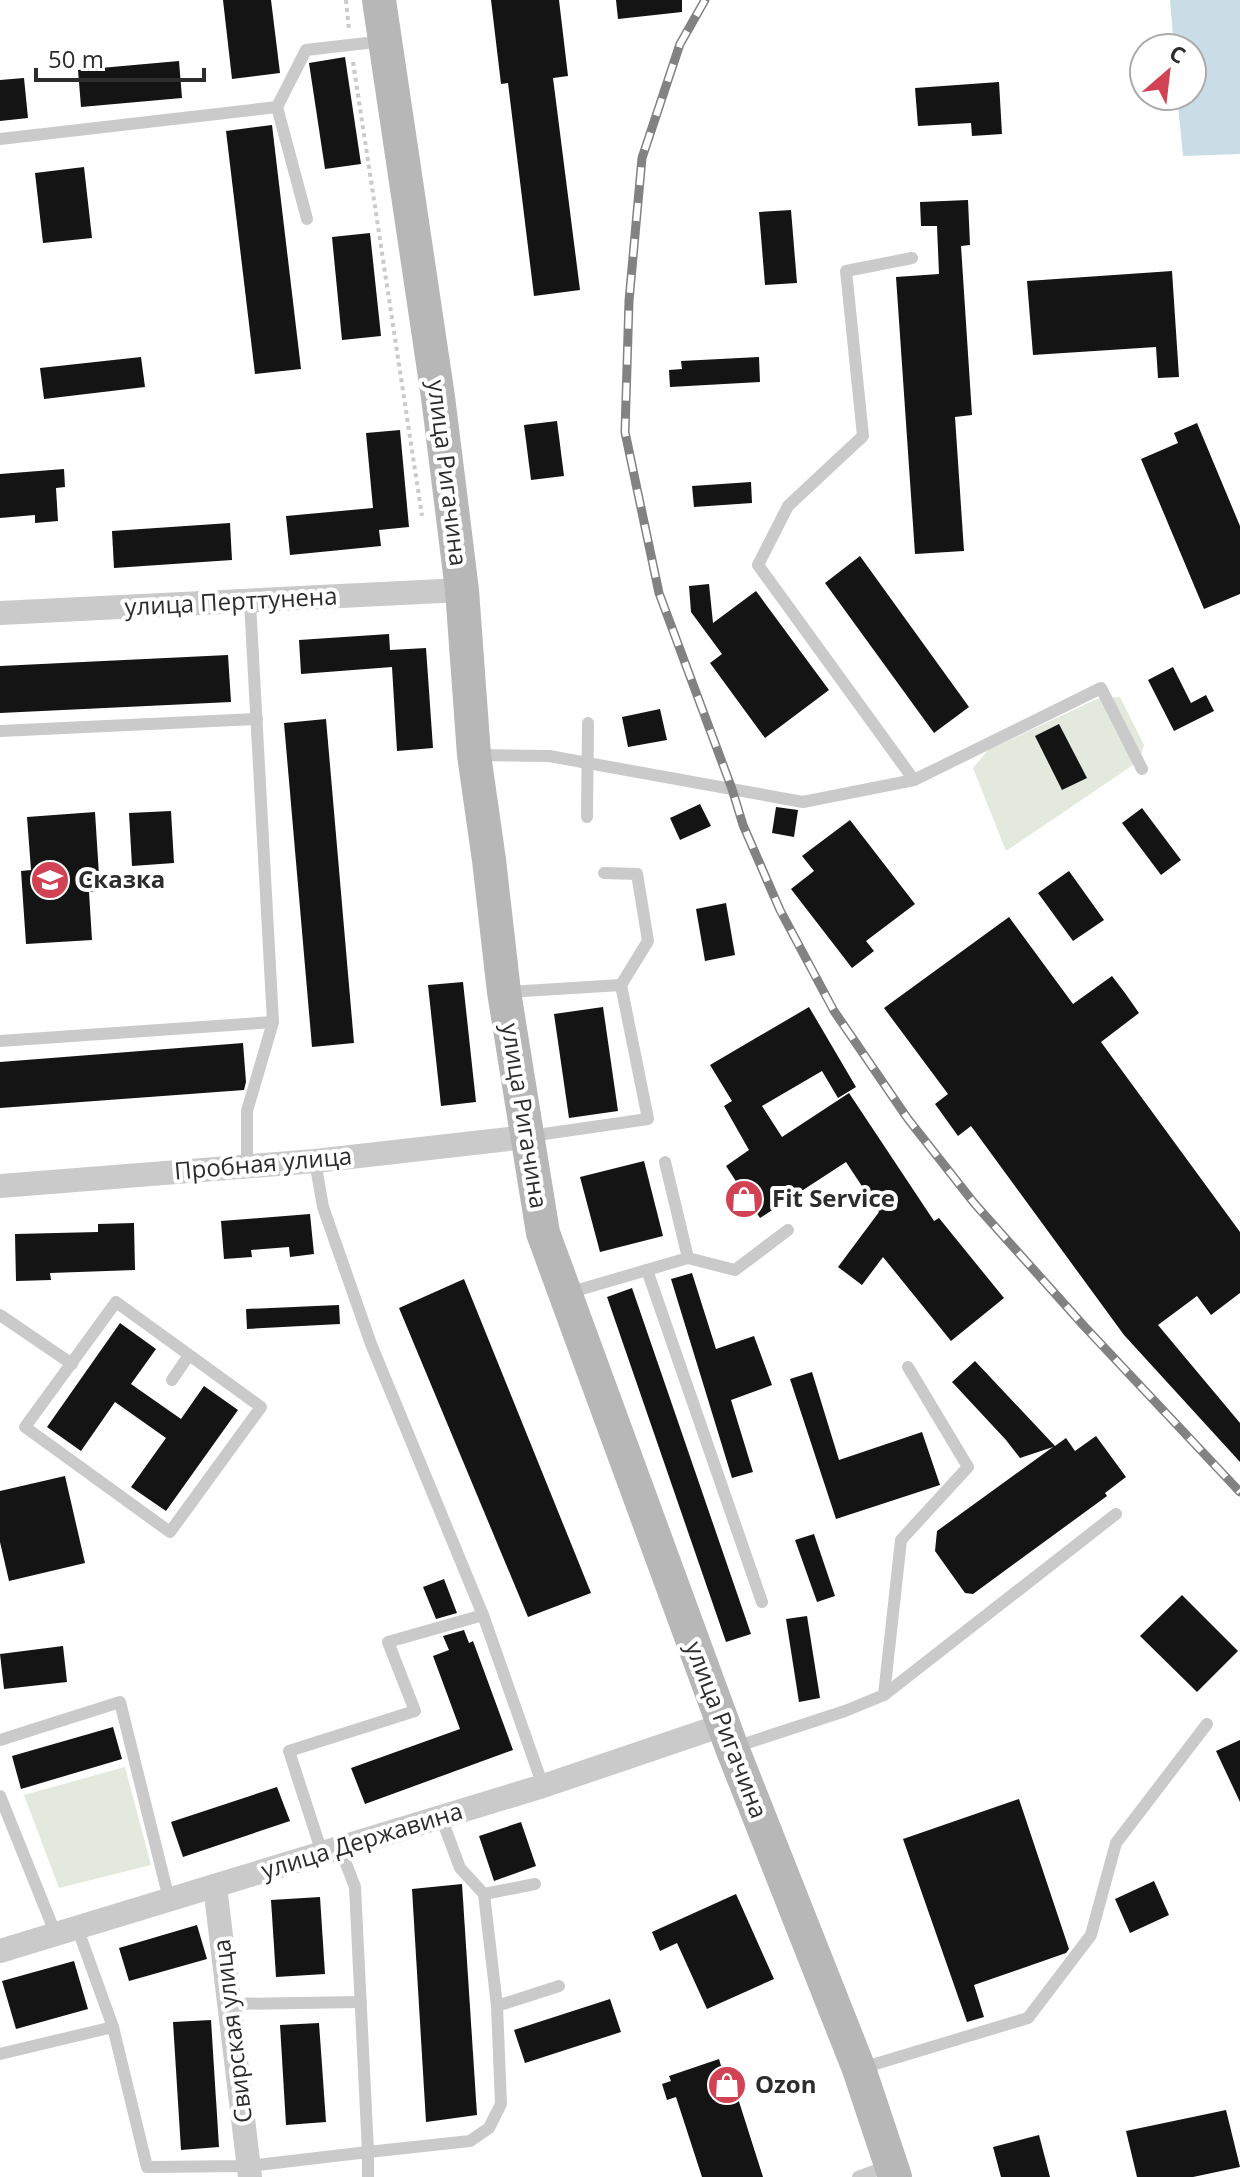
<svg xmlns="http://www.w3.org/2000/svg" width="1240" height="2177" viewBox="0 0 1240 2177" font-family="'Open Sans',sans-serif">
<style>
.green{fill:#e3e9dc}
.water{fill:#cadde7}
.building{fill:#141414}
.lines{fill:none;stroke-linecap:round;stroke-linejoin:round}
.path{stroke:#cacaca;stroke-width:4;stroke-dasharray:4 4;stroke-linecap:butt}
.service{stroke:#cacaca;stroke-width:12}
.minor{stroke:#cacaca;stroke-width:24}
.secondary{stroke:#b7b7b7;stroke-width:34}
.rail-casing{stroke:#828282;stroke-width:9}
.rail{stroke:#fff;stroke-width:6;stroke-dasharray:18;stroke-linecap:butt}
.labels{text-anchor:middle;stroke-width:8;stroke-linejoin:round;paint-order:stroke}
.street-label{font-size:24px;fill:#2d2d2d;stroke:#fff}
.poi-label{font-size:24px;font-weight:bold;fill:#2d2d2d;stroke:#fff;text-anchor:start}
</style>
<rect width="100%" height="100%" fill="#fff"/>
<!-- green -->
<g class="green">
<path d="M1120 697 1144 745 1139 761 1006 851 973 768 988 750 1097 699Z"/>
<path d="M125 1767 151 1865 59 1888 24 1795Z"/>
</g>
<!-- water -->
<path class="water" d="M1170 0H1240V154L1183 156 1177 96H1192V48H1174Z"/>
<!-- building -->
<g class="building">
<path d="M223 0H271L280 73 232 79Z"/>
<path d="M491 0H559L568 76 553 78 580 290 534 296 508 83 501 84Z"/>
<path d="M616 0H682V12L618 19Z"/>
<path d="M345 57 361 164 325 169 309 63Z"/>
<path d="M179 61 182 98 81 107 78 70Z"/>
<path d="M24 78 28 118 0 121V80Z"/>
<path d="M999 82 1002 134 972 136 971 123 918 126 915 88Z"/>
<path d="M272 125 301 369 255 374 226 131Z"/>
<path d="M84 167 92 238 43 243 35 173Z"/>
<path d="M968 200 970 245 961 246 972 415 955 417 964 551 915 554 896 277 939 274 937 226H921L920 202Z"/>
<path d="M791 210 797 283 765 285 759 212Z"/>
<path d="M370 233 381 336 342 340 332 237Z"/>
<path d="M1172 271 1179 377 1158 378 1156 347 1033 355 1027 281Z"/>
<path d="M141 357 145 387 44 399 40 368Z"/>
<path d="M759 357 760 382 670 387 669 370 682 369 681 361Z"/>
<path d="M557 421 564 476 531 480 524 425Z"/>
<path d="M1197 423 1240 526V594L1204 609 1141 459 1178 443 1174 433Z"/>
<path d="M400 430 409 527 379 530 381 546 290 555 286 516 373 508 366 433Z"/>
<path d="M64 469 65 487 56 488 58 521 35 523V515L0 518V474Z"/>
<path d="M751 482 752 503 694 507 692 486Z"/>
<path d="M230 523 232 560 114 568 112 531Z"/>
<path d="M860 556 969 707 934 733 825 583Z"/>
<path d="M709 584 713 623 756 591 829 690 765 738 710 663 722 654 691 612 689 586Z"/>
<path d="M389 634 390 650 426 648 433 748 397 751 392 667 301 674 299 640Z"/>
<path d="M228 655 231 702 0 713V666Z"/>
<path d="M1173 667 1191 703 1206 695 1214 711 1174 731 1148 680Z"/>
<path d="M660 709 667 740 628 747 622 717Z"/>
<path d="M326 719 354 1043 312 1047 284 723Z"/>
<path d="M1059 724 1087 778 1062 790 1035 736Z"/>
<path d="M700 804 711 826 680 840 670 818Z"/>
<path d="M776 807 798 810 794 837 772 833Z"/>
<path d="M1142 808 1181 860 1161 875 1122 823Z"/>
<path d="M171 811 174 863 132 866 129 813Z"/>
<path d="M95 812 100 891 89 892 92 940 26 944 21 871 31 870 27 817Z"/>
<path d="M850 820 915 904 866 941 874 951 852 968 791 889 814 871 802 856Z"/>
<path d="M1069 871 1104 920 1073 941 1038 893Z"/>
<path d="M726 903 735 955 705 961 696 909Z"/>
<path d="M1009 917 1073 1004 1112 976 1125 993 1139 1013 1101 1042 1240 1232V1293L1211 1315 1197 1296 1158 1325 1240 1423V1462L1124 1335 971 1126 958 1136 935 1104 948 1094 884 1008Z"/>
<path d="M463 982 476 1102 441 1106 428 985Z"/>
<path d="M603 1007 618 1111 569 1118 554 1014Z"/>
<path d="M809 1007 856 1087 838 1098 822 1071 762 1106 782 1137 849 1093 934 1221 939 1218 1004 1298 951 1341 883 1257 862 1285 838 1267 879 1212 846 1162 760 1218 726 1166 749 1150 724 1106 732 1101 710 1065Z"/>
<path d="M243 1043 246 1082 244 1090 0 1108V1062Z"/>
<path d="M644 1161 663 1236 600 1252 580 1177Z"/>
<path d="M310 1214 314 1254 290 1257 289 1247 251 1250 252 1257 224 1259 221 1221Z"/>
<path d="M134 1223 135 1270 50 1273 51 1280 16 1281 15 1234 98 1232V1224Z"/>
<path d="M692 1273 716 1349 754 1336 772 1385 731 1400 753 1472 732 1478 671 1279Z"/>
<path d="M464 1279 591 1593 528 1617 399 1308Z"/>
<path d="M632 1288 751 1634 726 1642 607 1297Z"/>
<path d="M339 1305 340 1324 247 1329 246 1309Z"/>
<path d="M120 1323 156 1349 131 1384 181 1419 204 1386 238 1410 166 1511 131 1487 166 1438 115 1402 81 1451 47 1427Z"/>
<path d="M975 1361 1055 1446 1066 1438 1075 1451 1096 1436 1126 1477 1105 1493 1107 1496 973 1594 965 1593 935 1551 937 1531 1053 1447 1020 1458 1006 1440 952 1382Z"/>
<path d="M812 1372 839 1460 922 1432 940 1485 836 1519 790 1379Z"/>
<path d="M65 1476 85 1563 9 1581 0 1542V1491Z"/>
<path d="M814 1534 835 1596 817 1602 795 1540Z"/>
<path d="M444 1579 457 1613 436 1619 423 1587Z"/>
<path d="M1182 1595 1238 1651 1197 1692 1140 1636Z"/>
<path d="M807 1616 820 1698 799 1702 786 1619Z"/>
<path d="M464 1630 469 1643 473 1641 513 1750 365 1804 351 1768 460 1729 433 1656 449 1650 443 1636Z"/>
<path d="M63 1646 67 1682 4 1689 0 1654Z"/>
<path d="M113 1727 122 1759 21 1789 12 1756Z"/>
<path d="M1240 1740V1802L1216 1751Z"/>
<path d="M277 1787 290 1821 183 1857 171 1822Z"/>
<path d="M1019 1799 1069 1949 1066 1953 974 1985 984 2017 967 2022 903 1839Z"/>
<path d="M521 1822 536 1866 494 1881 479 1836Z"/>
<path d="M1154 1881 1169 1915 1130 1933 1115 1899Z"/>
<path d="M462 1884 477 2115 426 2122 412 1889Z"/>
<path d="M736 1894 774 1979 707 2009 677 1943 660 1951 652 1932Z"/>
<path d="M320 1897 325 1974 276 1977 271 1900Z"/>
<path d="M197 1925 207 1959 129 1981 119 1948Z"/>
<path d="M74 1961 88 2009 16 2029 2 1981Z"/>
<path d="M610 1999 621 2032 525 2063 514 2030Z"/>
<path d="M211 2020 219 2147 181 2150 173 2022Z"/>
<path d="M319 2023 326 2122 286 2125 280 2025Z"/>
<path d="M719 2059 722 2069 728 2067 763 2177H702L676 2097 667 2100 662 2084 671 2081 669 2076Z"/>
<path d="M1226 2110 1240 2167 1193 2177H1137L1126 2131Z"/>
<path d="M1039 2135 1050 2177H1001L993 2147Z"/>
</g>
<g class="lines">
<!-- path -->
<g class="path">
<path d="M346 0 349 30"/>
<path d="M353 62 422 516"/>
</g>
<!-- service -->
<g class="service">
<path d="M277 107 307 219"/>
<path d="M0 139 277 107 306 50 384 41"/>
<path d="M912 258 846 271 863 436 788 506 758 565 914 780"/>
<path d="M0 731 257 719"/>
<path d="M477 755 549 756 803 802 914 780 1101 688 1142 769"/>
<path d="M587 817 588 723"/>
<path d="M507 992 621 985"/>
<path d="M0 1041 273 1022"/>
<path d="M530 1136 648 1119 621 985 648 941 637 874 604 873"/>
<path d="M315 1161 323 1207 371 1344 483 1615 543 1786"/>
<path d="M247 1166V1111L273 1022 250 602"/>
<path d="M688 1258 735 1270 788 1230"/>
<path d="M647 1270 762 1602"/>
<path d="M568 1293 688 1258 665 1162"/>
<path d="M116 1302 261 1407 170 1532 25 1427Z"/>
<path d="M0 1315 72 1364"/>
<path d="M172 1380 189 1355"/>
<path d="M884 1695 901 1540 968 1467 908 1367"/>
<path d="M0 1740 120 1702 169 1899"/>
<path d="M735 1747 845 1711 884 1695 1116 1514"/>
<path d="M0 1796 56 1935"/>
<path d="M340 1848 355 1887 368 2152 470 2141 489 2128 501 2104 497 2006 484 1894 460 1868 441 1817"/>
<path d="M322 1853 289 1751 415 1711 388 1642 483 1615"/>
<path d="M484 1894 535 1884"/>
<path d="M77 1927 113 2027 147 2167 249 2166 368 2152V2177"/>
<path d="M231 2004 361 2002"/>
<path d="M497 2006 559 1986"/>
<path d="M0 2054 113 2027"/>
<path d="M862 2068 1028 2018 1091 1935 1116 1843 1207 1724"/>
<path d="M858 2177 888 2166"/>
</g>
<!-- minor -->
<g class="minor">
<path d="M0 613 462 590"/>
<path d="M0 1186 315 1161 526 1137"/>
<path d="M215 1886 250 2177"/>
<path d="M0 1951 543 1786 723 1725"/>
</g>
<!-- secondary -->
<path class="secondary" d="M379 0 438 397 462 590 474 755 489 860 504 992 543 1233 732 1748 859 2069 895 2177"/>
<defs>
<path id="rail" d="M705 0 680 44 642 158 629 301 625 432 659 593 732 789 743 825 780 910 834 1011 908 1119 974 1203 1084 1326 1240 1492"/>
</defs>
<!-- rail casing -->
<use href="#rail" class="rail-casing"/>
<!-- rail -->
<use href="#rail" class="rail"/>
</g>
<!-- icons -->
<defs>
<symbol id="school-disc" viewBox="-11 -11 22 22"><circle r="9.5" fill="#d04254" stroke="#fff"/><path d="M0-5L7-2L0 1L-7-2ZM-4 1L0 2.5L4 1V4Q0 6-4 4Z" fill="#fff"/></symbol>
<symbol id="shop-disc" viewBox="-11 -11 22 22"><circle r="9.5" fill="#d04254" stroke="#fff"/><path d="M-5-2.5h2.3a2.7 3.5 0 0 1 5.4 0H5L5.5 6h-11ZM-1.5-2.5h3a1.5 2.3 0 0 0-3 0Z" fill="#fff"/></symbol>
</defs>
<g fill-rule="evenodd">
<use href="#school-disc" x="28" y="858" width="44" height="44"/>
<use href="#shop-disc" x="722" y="1177" width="44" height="44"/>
<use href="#shop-disc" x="705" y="2063" width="44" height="44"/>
</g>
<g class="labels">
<!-- street labels -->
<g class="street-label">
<text transform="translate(447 473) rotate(83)" y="8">улица Ригачина</text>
<text transform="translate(231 602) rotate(-3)" y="8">улица Перттунена</text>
<text transform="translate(524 1116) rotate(81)" y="8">улица Ригачина</text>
<text transform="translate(263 1164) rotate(-5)" y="8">Пробная улица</text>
<text transform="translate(726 1730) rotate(69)" y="8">улица Ригачина</text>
<text transform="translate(362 1841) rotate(-17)" y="8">улица Державина</text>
<text transform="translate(233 2031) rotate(-97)" y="8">Свирская улица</text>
</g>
<!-- poi labels -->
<g class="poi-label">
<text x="78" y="888">Сказка</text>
<text x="772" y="1207">Fit Service</text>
<text x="755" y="2093">Ozon</text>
</g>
</g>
<!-- north arrow -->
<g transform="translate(1168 72) rotate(28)"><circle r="38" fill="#ffffff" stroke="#ababab" stroke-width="2"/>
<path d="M0-6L14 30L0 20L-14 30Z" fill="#d04254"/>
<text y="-12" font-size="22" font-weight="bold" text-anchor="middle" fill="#2d2d2d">С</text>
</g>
<!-- scale -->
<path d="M36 68v12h168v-12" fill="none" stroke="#2d2d2d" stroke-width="4"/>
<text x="48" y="68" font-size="24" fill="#2d2d2d" stroke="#ffffff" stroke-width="6" paint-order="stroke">50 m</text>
</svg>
